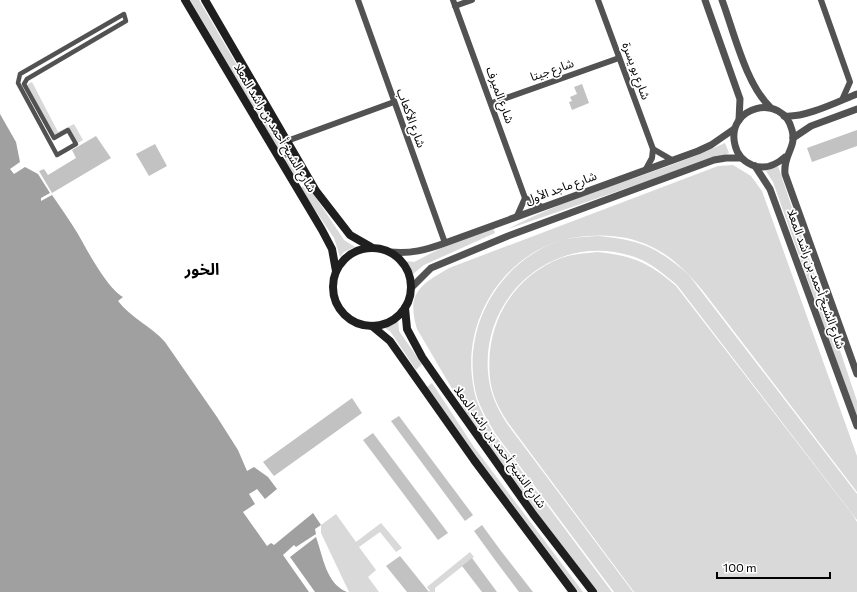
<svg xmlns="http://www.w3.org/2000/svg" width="857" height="592" viewBox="0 0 857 592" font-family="Commissioner,'Noto Sans Arabic',sans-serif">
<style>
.green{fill:#d9d9d9}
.water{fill:#a0a0a0}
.building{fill:#c2c2c2}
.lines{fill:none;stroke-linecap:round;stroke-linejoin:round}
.pedestrian{stroke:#525252;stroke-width:4.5}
.minor{stroke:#525252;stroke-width:6}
.tertiary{stroke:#525252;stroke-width:7}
.secondary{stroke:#1f1f1f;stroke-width:8}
.labels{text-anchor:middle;stroke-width:3.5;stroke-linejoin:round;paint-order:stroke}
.street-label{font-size:12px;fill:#000;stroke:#fff}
.district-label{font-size:16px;font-weight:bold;fill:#000;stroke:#fff}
</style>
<rect width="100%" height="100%" fill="#fff"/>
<!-- green -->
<g class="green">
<path d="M190 0H199L300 173 294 176Z"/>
<path d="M32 82 58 132 74 124 83 140 78 143 70 130 54 138 26 85Z"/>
<path d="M725 143 729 153 508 229C577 192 654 176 725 143Z"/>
<path d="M733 165 751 176 762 191 857 456V492L703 291C688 273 672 256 650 246 632 237 609 234 588 236 512 240 458 316 474 390 477 406 486 420 494 434L612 592H596L488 450 417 329C406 293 420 285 449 268L718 166Z"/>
<path d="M778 166 857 401V419L773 182 766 171Z"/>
<path d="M307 184 344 240 355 247 344 252 340 257 334 238 300 188Z"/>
<path d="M493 227 495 233 424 265 413 274 407 261 414 262 457 240Z"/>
<path d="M598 236C640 240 655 246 688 274L857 494V520L677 285C666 276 655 266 642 260 559 224 472 298 490 386 493 400 500 413 508 425L633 592H614L495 433C487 419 478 405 475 389 463 327 497 265 556 242 569 237 584 237 598 236Z"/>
<path d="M597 252C634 256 648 262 676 286L853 515 857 522V592H634L509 424C501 412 494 400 491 385 482 331 509 278 561 258 573 254 586 253 597 252Z"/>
<path d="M398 319 399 331 422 364 416 370 390 331 383 327Z"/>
<path d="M432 383 474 447 583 592H574L532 537 427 387Z"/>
<path d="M336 514 356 542 381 523 402 548 396 552 380 532 359 547 376 570 368 577 379 592H349L321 533V525Z"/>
<path d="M470 552 474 557 435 588V592H428L430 591 427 587Z"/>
</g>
<!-- water -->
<g class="water">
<path d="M0 114 16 142 20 162 10 169 14 174 25 167 38 174 50 193 41 198V201L52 195C61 208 70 221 78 234 87 250 107 288 123 297L118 301C131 318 151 326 165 342L217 417 238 450 247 471 254 467 268 477 277 489 265 499 257 489 249 494 255 504 243 512 267 546 271 543 274 545 313 513 321 525 315 529 316 534 296 547 294 545 283 555 309 592H0Z"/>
<path d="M316 537C323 556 326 584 347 592H315L290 557Z"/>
</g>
<!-- building -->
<g class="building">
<path d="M582 84 589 103 572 110 569 102 572 101 570 97 577 94 574 87Z"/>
<path d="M857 130V146L812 162 807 148Z"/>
<path d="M96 136 111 158 52 193 39 171 44 169 48 175 76 158 72 150Z"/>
<path d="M155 144 167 166 149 176 136 154Z"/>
<path d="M352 398 362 413 274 476 263 462Z"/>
<path d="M399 416 473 515 465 521 391 421Z"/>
<path d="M373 433 448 533 438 540 363 440Z"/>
<path d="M482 525 501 551 533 592H519L495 560 474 531Z"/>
<path d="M400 556 429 592H407L386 566Z"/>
<path d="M472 558 497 592H482L462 566Z"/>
</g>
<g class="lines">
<!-- pedestrian -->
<path class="pedestrian" d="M124 14 126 21 27 79 24 84 54 138 68 130 76 144 57 155 18 83 20 74Z"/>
<!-- minor -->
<g class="minor">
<path d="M358 0 445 243"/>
<path d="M453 0 525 198 517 216"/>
<path d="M598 0 653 149 652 158 646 169"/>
<path d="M821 0 850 82 842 100"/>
<path d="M455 6 472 0"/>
<path d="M492 103 619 58"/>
<path d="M287 141 394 102"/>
<path d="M653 149 672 160"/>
<path d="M525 198 542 207"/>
</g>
<!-- tertiary -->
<g class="tertiary">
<path d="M705 0 740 99 739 120"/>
<path d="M722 0C734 32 746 85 771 108"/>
<path d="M784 116C805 118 837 102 857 94"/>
<path d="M793 138 811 126 857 109"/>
<path d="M785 157C776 165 764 170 752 165 743 161 737 154 735 145 725 106 783 92 792 130 797 148 783 154 785 174L857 374"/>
<path d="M755 166 770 189 857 426"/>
<path d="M390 252C411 254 426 250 445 243L698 151 711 145 734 129"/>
<path d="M411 288 431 268 508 236 714 160 726 158H741"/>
</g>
<!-- secondary -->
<g class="secondary">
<path d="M185 0 322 230 332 249 336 271"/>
<path d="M205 0 316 191 350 235 371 247"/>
<circle cx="372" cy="287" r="39"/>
<path d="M405 308 407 329 422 357 438 380 533 514 593 592"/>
<path d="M372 326 390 341 474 460 573 592"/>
</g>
</g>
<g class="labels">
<!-- street labels -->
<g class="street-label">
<text transform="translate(552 70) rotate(-19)" y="4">شارع جيتا</text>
<text transform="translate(636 71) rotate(70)" y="4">شارع بو يسرة</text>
<text transform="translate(500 95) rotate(70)" y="4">شارع الميرف</text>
<text transform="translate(411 118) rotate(70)" y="4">شارع الأكعاب</text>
<text transform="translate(275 128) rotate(59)" y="4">شارع الشيخ أحمد بن راشد المعلا</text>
<text transform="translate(561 188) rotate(-20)" y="4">شارع ماجد الأول</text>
<text transform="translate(816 279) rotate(70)" y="4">شارع الشيخ أحمد بن راشد المعلا</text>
<text transform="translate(500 447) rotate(54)" y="4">شارع الشيخ أحمد بن راشد المعلا</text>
</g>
<!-- district labels -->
<g class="district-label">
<text x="202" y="275">الخور</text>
</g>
</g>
<!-- scale -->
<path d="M717 572v6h113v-6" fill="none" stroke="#000000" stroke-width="2"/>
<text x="723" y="572" font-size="12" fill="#000000" stroke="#ffffff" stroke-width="3" paint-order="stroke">100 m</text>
</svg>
